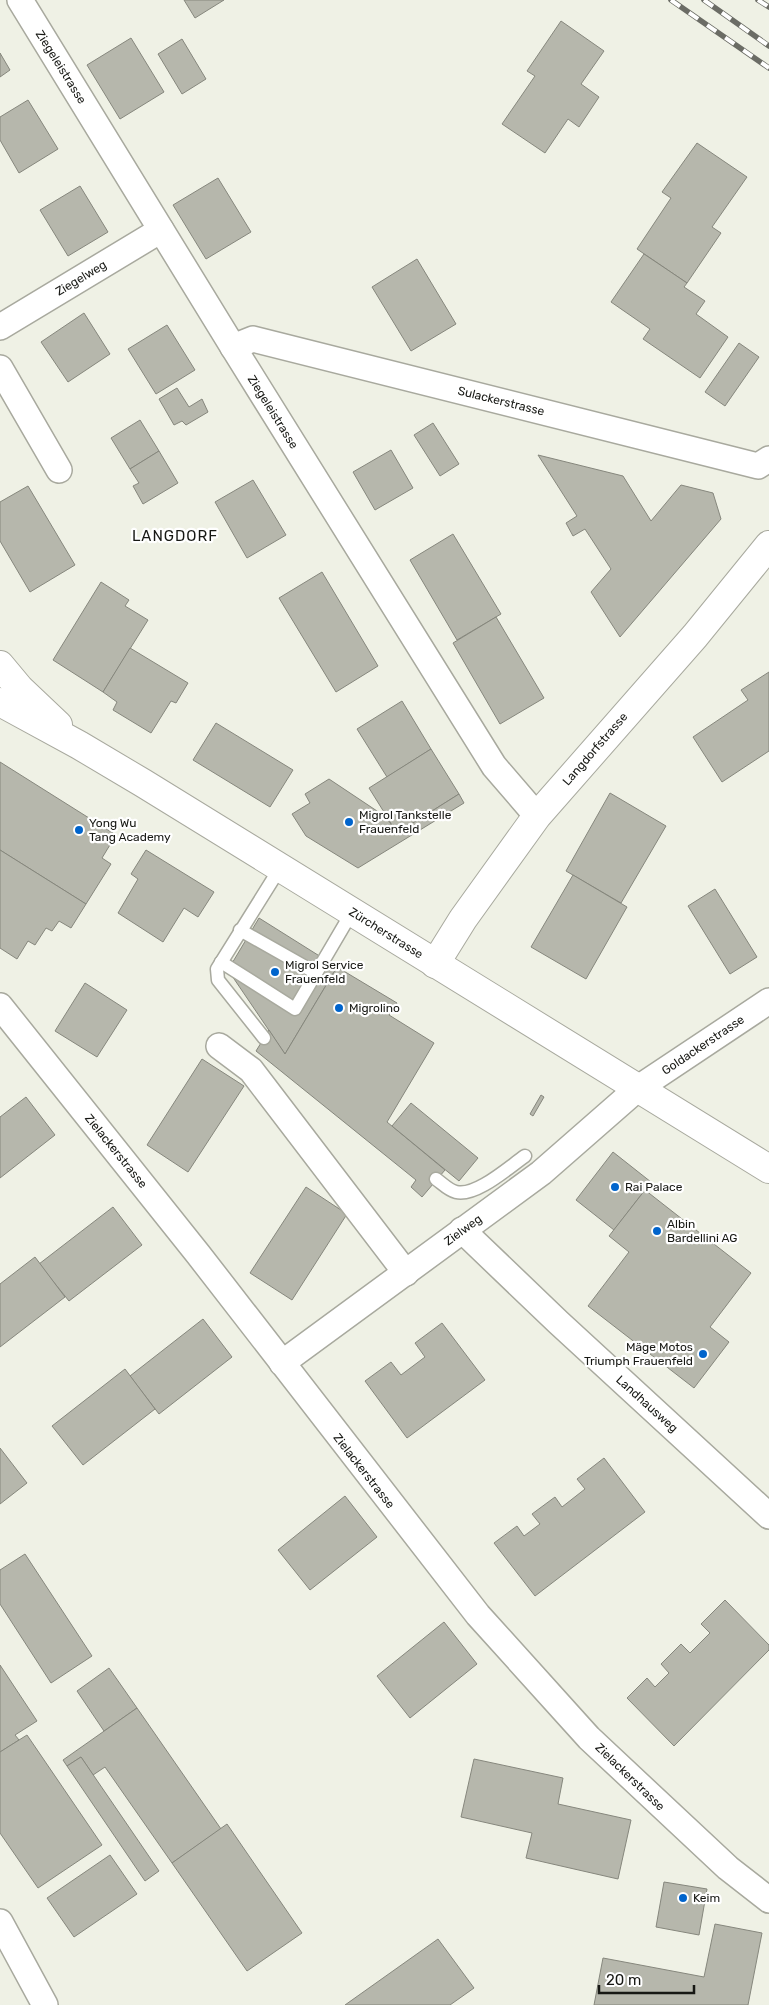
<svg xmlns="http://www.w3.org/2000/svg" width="769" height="2005" viewBox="0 0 769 2005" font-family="Rubik,sans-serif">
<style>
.building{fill:#b6b7ac;stroke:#86877d}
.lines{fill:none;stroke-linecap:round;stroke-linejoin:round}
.service-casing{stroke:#a8a99e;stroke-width:15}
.minor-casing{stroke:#a8a99e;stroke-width:28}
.tertiary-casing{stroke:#a8a99e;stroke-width:30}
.primary-casing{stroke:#a8a99e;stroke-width:30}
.service{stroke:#fff;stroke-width:12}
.minor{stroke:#fff;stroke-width:25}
.tertiary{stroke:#fff;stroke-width:28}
.primary{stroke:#fff;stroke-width:28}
.rail-casing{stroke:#6b6c65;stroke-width:5.5}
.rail{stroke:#fff;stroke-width:4;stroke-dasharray:11;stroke-linecap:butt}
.poi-dot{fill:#0064cc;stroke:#fff;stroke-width:2}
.labels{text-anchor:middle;stroke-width:4.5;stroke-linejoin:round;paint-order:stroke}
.street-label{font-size:12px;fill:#171814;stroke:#fff}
.poi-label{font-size:12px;fill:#171814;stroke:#fff;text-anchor:start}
.quarter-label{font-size:15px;letter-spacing:1px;fill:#171814;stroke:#fff}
</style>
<rect width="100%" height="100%" fill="#eff1e5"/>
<!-- building -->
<g class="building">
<path d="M184 0H224L195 18Z"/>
<path d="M561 21 604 51 581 84 599 97 579 127 568 119 545 153 502 124 535 76 527 71Z"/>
<path d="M131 38 164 92 120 119 87 65Z"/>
<path d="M182 39 206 79 182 94 158 54Z"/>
<path d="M0 53 10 70 0 77Z"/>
<path d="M28 100 58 149 19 173 0 140V117Z"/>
<path d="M697 143 747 177 712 227 721 233 687 283 637 249 671 198 662 192Z"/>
<path d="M218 178 251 232 206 259 173 205Z"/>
<path d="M80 186 108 232 68 256 40 210Z"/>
<path d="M644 254 687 283 684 287 705 301 696 314 728 337 700 378 643 339 650 329 611 302Z"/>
<path d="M417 259 456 324 411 351 372 287Z"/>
<path d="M84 313 110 354 68 382 41 342Z"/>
<path d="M167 325 195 370 156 394 128 349Z"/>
<path d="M739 343 759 357 725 406 705 392Z"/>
<path d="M177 388 189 407 202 399 208 412 186 425 182 421 174 425 159 399Z"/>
<path d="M140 420 159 451 130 469 111 438Z"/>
<path d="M433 423 459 464 440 476 414 435Z"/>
<path d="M391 450 413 488 375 510 353 472Z"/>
<path d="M159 451 178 483 143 504 133 486 139 483 130 469Z"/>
<path d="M538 455 623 476 651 521 681 485 713 493 721 519 620 637 591 592 611 569 585 529 573 536 566 523 577 516Z"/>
<path d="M253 480 286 535 247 558 215 502Z"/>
<path d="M28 486 75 565 30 592 0 541V502Z"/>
<path d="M453 534 501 614 457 640 410 560Z"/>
<path d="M322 572 378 666 336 692 279 598Z"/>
<path d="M101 582 129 600 125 606 148 620 103 692 53 660Z"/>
<path d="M496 617 544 698 500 724 453 643Z"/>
<path d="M130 648 188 683 176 703 171 701 151 733 113 710 117 702 103 692Z"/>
<path d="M769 672V751L722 782 693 737 748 700 741 690Z"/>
<path d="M402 701 431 749 387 777 357 729Z"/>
<path d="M216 723 293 770 270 807 193 760Z"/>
<path d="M431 749 459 794 397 833 369 788Z"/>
<path d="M0 762 116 835 102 858 111 864 86 904 0 850Z"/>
<path d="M329 779 386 817 397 833 459 794 464 803 358 868 306 836 292 814 310 803 305 794Z"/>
<path d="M610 793 666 826 621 903 566 871Z"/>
<path d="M0 850 86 904 71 928 59 921 52 931 46 928 35 945 28 941 17 959 0 948Z"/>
<path d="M146 850 214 892 198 917 184 908 163 942 118 913 138 879 131 874Z"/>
<path d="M573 875 627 907 586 979 531 947Z"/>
<path d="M715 889 757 957 730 974 688 906Z"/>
<path d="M259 918 337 967 285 1054 228 970Z"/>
<path d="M337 967 397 1003 389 1015 434 1043 387 1122 445 1170 422 1197 411 1187 416 1180 256 1051 269 1030 285 1054Z"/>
<path d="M85 983 127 1010 97 1057 55 1031Z"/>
<path d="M202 1059 244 1086 188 1172 147 1145Z"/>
<path d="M541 1095 544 1097 533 1116 530 1114Z"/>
<path d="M26 1097 55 1135 0 1178V1117Z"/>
<path d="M411 1103 478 1158 459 1181 392 1126Z"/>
<path d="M613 1152 651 1182 614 1230 576 1200Z"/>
<path d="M306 1187 347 1214 292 1300 250 1273Z"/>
<path d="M645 1190 751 1273 710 1327 729 1342 694 1388 588 1306 629 1252 609 1236Z"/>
<path d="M113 1207 142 1245 69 1301 39 1264Z"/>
<path d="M35 1257 65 1297 0 1347V1284Z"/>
<path d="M203 1319 232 1357 159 1414 130 1376Z"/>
<path d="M442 1323 485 1380 407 1438 365 1381 391 1362 401 1375 425 1357 415 1343Z"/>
<path d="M125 1369 155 1409 83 1465 52 1426Z"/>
<path d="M0 1448 27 1483 0 1504Z"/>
<path d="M604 1458 645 1512 535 1596 494 1543 517 1526 524 1536 540 1524 532 1514 555 1497 562 1507 585 1489 577 1479Z"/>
<path d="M345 1496 377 1537 310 1590 278 1550Z"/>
<path d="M25 1554 92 1656 51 1683 0 1604V1570Z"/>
<path d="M725 1600 769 1645V1650L674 1746 627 1698 647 1678 655 1687 669 1673 661 1664 681 1644 690 1653 710 1633 701 1624Z"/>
<path d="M444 1622 477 1664 410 1718 377 1676Z"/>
<path d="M0 1665 37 1721 15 1735 19 1740 0 1752Z"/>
<path d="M109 1668 137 1708 104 1731 77 1691Z"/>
<path d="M137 1708 221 1829 172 1863 105 1767 93 1775 81 1757 67 1766 63 1760Z"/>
<path d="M27 1735 102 1845 38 1888 0 1833V1752Z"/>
<path d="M81 1757 159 1871 145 1881 67 1766Z"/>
<path d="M474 1759 563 1778 558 1804 631 1820 618 1879 526 1858 532 1833 461 1817Z"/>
<path d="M227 1824 302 1933 247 1971 172 1863Z"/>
<path d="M110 1855 137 1894 74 1937 47 1898Z"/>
<path d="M664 1882 707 1889 699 1935 656 1927Z"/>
<path d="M715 1924 762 1933 748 2005H594L603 1958 704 1977Z"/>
<path d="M438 1939 474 1988 450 2005H345Z"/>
</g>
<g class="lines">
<defs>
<g id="service">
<path d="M240 930 316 973"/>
<path d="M221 962 295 1009 352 912"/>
<path d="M264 1038 218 980 217 969 280 868"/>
<path d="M436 1179C443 1184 448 1190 456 1192 476 1197 509 1167 525 1156"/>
</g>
<g id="minor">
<path d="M20 0 233 347 494 766 537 816"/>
<path d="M0 327 161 230"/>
<path d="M233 347 253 339 758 466 769 459"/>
<path d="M0 368 59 470"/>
<path d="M0 1006 198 1254 478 1615 589 1738 728 1868 769 1900"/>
<path d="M219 1046 251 1070 406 1273"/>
<path d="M462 1230 558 1322 769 1516"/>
<path d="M282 1363 541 1173 637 1089 769 1001"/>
<path d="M0 1922 45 2005"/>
</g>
<path id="tertiary" d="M435 964 463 919 537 816 695 636 769 545"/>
<g id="primary">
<path d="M0 665 20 689 58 725"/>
<path d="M0 702 79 745 143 783 769 1169"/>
</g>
</defs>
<!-- service casing -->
<use href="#service" class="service-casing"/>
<!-- minor casing -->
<use href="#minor" class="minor-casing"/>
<!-- tertiary casing -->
<use href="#tertiary" class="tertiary-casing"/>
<!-- primary casing -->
<use href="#primary" class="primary-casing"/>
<!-- service -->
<use href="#service" class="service"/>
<!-- minor -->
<use href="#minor" class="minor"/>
<!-- tertiary -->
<use href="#tertiary" class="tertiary"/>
<!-- primary -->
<use href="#primary" class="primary"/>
<defs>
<g id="rail">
<path d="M671 0 769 68"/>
<path d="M704 0 769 46"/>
<path d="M758 0 769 7"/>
</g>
</defs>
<!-- rail casing -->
<use href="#rail" class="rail-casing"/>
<!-- rail -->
<use href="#rail" class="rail"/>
</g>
<!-- markers -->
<g class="poi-dot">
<circle cx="349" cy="822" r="5"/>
<circle cx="79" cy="830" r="5"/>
<circle cx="275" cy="972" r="5"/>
<circle cx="339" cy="1008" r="5"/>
<circle cx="615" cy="1187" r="5"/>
<circle cx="657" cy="1231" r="5"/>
<circle cx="703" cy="1354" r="5"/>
<circle cx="683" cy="1898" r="5"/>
</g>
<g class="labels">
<!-- street labels -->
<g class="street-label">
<text transform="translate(61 67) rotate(58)" y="4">Ziegeleistrasse</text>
<text transform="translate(81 278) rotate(-31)" y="4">Ziegelweg</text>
<text transform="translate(501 401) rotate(14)" y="4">Sulackerstrasse</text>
<text transform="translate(273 412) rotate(58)" y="4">Ziegeleistrasse</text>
<text transform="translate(595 749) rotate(-49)" y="4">Langdorfstrasse</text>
<text transform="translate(386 933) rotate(32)" y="4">Zürcherstrasse</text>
<text transform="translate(703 1045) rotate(-34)" y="4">Goldackerstrasse</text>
<text transform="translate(116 1151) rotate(51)" y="4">Zielackerstrasse</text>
<text transform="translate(463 1230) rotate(-36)" y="4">Zielweg</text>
<text transform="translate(647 1404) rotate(42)" y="4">Landhausweg</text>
<text transform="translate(364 1471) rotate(52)" y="4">Zielackerstrasse</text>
<text transform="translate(630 1777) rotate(44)" y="4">Zielackerstrasse</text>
</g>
<!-- poi labels -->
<g class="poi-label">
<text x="359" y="819">Migrol Tankstelle<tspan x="359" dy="14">Frauenfeld</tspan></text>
<text x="89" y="827">Yong Wu<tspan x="89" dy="14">Tang Academy</tspan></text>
<text x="285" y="969">Migrol Service<tspan x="285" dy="14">Frauenfeld</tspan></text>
<text x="349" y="1012">Migrolino</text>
<text x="625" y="1191">Rai Palace</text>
<text x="667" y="1228">Albin<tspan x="667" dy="14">Bardellini AG</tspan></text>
<text x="693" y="1351" text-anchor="end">Mäge Motos<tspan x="693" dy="14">Triumph Frauenfeld</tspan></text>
<text x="693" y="1902">Keim</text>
</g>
<!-- quarter labels -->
<g class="quarter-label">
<text x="175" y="541">LANGDORF</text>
</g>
</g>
<!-- scale -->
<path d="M599 1985v8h95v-8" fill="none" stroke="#171814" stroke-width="2.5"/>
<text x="606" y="1985" font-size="15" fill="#171814" stroke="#ffffff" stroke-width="4" paint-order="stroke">20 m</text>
</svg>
